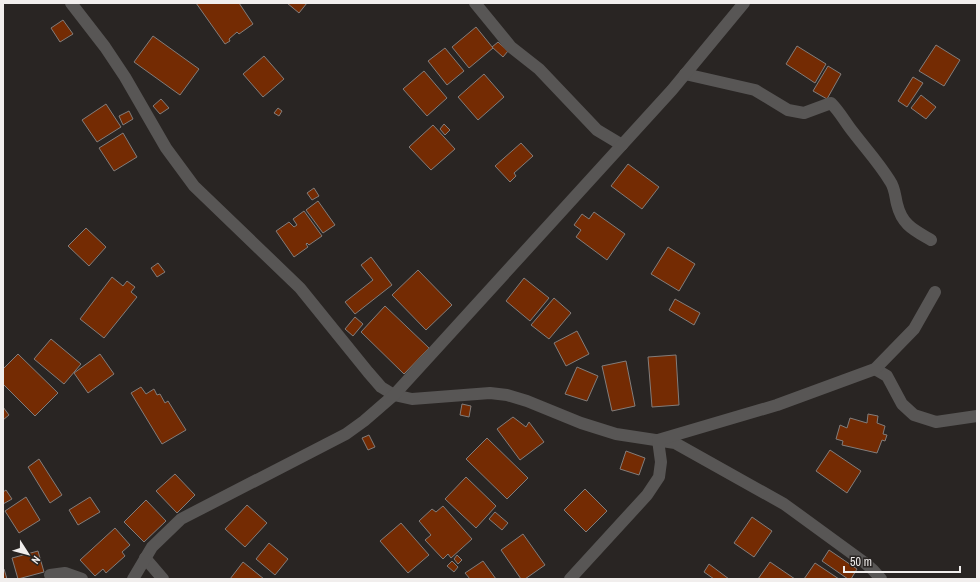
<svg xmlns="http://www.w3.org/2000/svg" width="980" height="582" viewBox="0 0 980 582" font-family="'Archivo Narrow',sans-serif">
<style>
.building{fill:#742b03;stroke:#827d7b}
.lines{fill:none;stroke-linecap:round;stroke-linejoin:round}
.minor{stroke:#585655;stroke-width:12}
</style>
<rect width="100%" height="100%" fill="#292523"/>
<!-- building -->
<g class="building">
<path d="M196 3H239L253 24 239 34 237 32 229 39 230 41 225 44Z"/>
<path d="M287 3H307L299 13Z"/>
<path d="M63 20 73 34 60 42 51 28Z"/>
<path d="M476 27 493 48 469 68 452 47Z"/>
<path d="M153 36 199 69 180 95 134 62Z"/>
<path d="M498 42 508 51 503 57 492 47Z"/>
<path d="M936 45 960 60 944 86 919 71Z"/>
<path d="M797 46 826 64 815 83 786 64Z"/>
<path d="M445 48 464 71 447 85 428 61Z"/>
<path d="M264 56 284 79 263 97 243 74Z"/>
<path d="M828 66 841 74 827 99 813 91Z"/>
<path d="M424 71 447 98 427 116 403 89Z"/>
<path d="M484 74 504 97 478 120 458 97Z"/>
<path d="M913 77 923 83 907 107 898 101Z"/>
<path d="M921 95 936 107 926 119 911 108Z"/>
<path d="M161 99 169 108 160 114 153 106Z"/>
<path d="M106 104 121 127 97 142 82 120Z"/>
<path d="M278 108 282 111 279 116 274 113Z"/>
<path d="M129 111 133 119 123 125 119 116Z"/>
<path d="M444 124 450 130 445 135 440 129Z"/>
<path d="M433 125 455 149 431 170 409 147Z"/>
<path d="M123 133 137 157 114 171 99 148Z"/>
<path d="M521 143 533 156 514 173 516 176 510 182 495 166Z"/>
<path d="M628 164 659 187 642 209 611 186Z"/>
<path d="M314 188 319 196 312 200 307 193Z"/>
<path d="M318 201 335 225 323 233 306 210Z"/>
<path d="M304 211 322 236 309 245 307 243 306 244 308 247 294 257 276 231 289 222 294 227 297 225 293 219Z"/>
<path d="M594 212 625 234 607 260 576 237 581 230 574 225 582 214 589 219Z"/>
<path d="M86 228 106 247 89 266 68 246Z"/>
<path d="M668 247 695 264 679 291 651 274Z"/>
<path d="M371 257 392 285 355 314 345 302 373 280 361 265Z"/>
<path d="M158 263 165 272 157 277 151 268Z"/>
<path d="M418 270 452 305 426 330 392 295Z"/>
<path d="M112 277 123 286 127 281 135 287 131 292 137 297 104 338 80 319Z"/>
<path d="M524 278 549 298 530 321 506 301Z"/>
<path d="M554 298 571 313 549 339 531 325Z"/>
<path d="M675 299 700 313 694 325 669 310Z"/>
<path d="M385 306 429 348 404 374 361 332Z"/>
<path d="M355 317 363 324 353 336 345 329Z"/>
<path d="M577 331 589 354 566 366 554 343Z"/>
<path d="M51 339 81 364 64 384 34 359Z"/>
<path d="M18 354 58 393 35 416 3 384V369Z"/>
<path d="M100 354 114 374 88 393 74 373Z"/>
<path d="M676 355 679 405 652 407 648 357Z"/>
<path d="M626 361 635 406 612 411 602 366Z"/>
<path d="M577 367 598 376 587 401 565 394Z"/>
<path d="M141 387 146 394 154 389 157 395 160 394 165 403 168 401 186 430 162 444 131 393Z"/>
<path d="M462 404 471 406 469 417 460 415Z"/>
<path d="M3 407 9 415 3 420Z"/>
<path d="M868 414 878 416 877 423 885 426 883 434 887 435 885 441 882 440 877 453 842 445 843 441 836 439 840 425 847 428 850 418 867 423Z"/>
<path d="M513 417 526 427 529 422 544 442 520 460 497 429Z"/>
<path d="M369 435 375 447 368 450 362 438Z"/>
<path d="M487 438 528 478 507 499 466 459Z"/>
<path d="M830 450 861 471 847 493 816 471Z"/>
<path d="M626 451 645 458 639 475 620 469Z"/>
<path d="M39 459 62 495 50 503 28 467Z"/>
<path d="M175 474 195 495 177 513 156 491Z"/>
<path d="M466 477 496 506 476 528 445 499Z"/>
<path d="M585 489 607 511 586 532 564 510Z"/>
<path d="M6 490 12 499 3 504V492Z"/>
<path d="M26 497 40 520 19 533 5 511Z"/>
<path d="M90 497 100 512 78 525 69 510Z"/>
<path d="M146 500 166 521 144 542 124 522Z"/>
<path d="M247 505 267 523 245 547 225 529Z"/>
<path d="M443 506 472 539 451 558 448 554 443 559 425 540 431 535 419 521 432 509 436 512Z"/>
<path d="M495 512 508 523 502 530 489 519Z"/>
<path d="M752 517 772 531 754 557 734 543Z"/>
<path d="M401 523 429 555 408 573 380 541Z"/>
<path d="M115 528 130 545 122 552 125 556 106 573 103 569 95 576 80 560Z"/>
<path d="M523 534 545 565 525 579H521L501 550Z"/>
<path d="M269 543 288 559 275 575 256 559Z"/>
<path d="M829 550 857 569 851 579H848L822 561Z"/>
<path d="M38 551 44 572 18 579 12 558Z"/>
<path d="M457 555 462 560 458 564 454 559Z"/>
<path d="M452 561 458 567 454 572 447 566Z"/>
<path d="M483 561 496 579H470L465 573Z"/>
<path d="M243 562 264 579H230Z"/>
<path d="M770 562 795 579H758Z"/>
<path d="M815 563 839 579H804Z"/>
<path d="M709 564 729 579H714L704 572Z"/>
<path d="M4 569 7 579H3V570Z"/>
</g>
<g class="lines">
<!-- minor -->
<g class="minor">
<path d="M71 3 105 47 125 77 166 148 194 186 300 288 368 372 381 387 394 395 412 399 490 393 507 395 527 401 581 423 616 434 675 443 784 504 865 563 873 570 881 579"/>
<path d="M475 3 511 47 539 69 597 130 622 145"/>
<path d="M685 74 755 90 788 110 804 113 831 103C840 112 845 122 853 132 866 149 879 163 890 181 895 188 895 196 897 204 902 225 914 230 931 240"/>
<path d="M875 369 887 376 902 404 914 415 936 422 977 416"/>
<path d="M145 558 163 579"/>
<path d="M50 575 65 573 82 579"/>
<path d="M133 579 152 547 181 519 346 434 364 421 394 395 672 90 744 3"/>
<path d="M570 579 647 495 659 477 661 462 658 440 777 405 875 369 914 329 935 292"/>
</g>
</g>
<!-- border -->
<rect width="980" height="582" fill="none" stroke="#f1eeed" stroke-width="8"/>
<!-- north arrow -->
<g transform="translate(28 554) rotate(126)" stroke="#292523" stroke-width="3" paint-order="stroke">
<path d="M0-3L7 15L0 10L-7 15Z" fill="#f1eeed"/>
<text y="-6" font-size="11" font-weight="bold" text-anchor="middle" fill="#f1eeed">N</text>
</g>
<!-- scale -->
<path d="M844 566v6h116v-6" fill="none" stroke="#f1eeed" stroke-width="2"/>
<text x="850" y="566" font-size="12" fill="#f1eeed" stroke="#292523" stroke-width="3" paint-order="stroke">50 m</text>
</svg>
